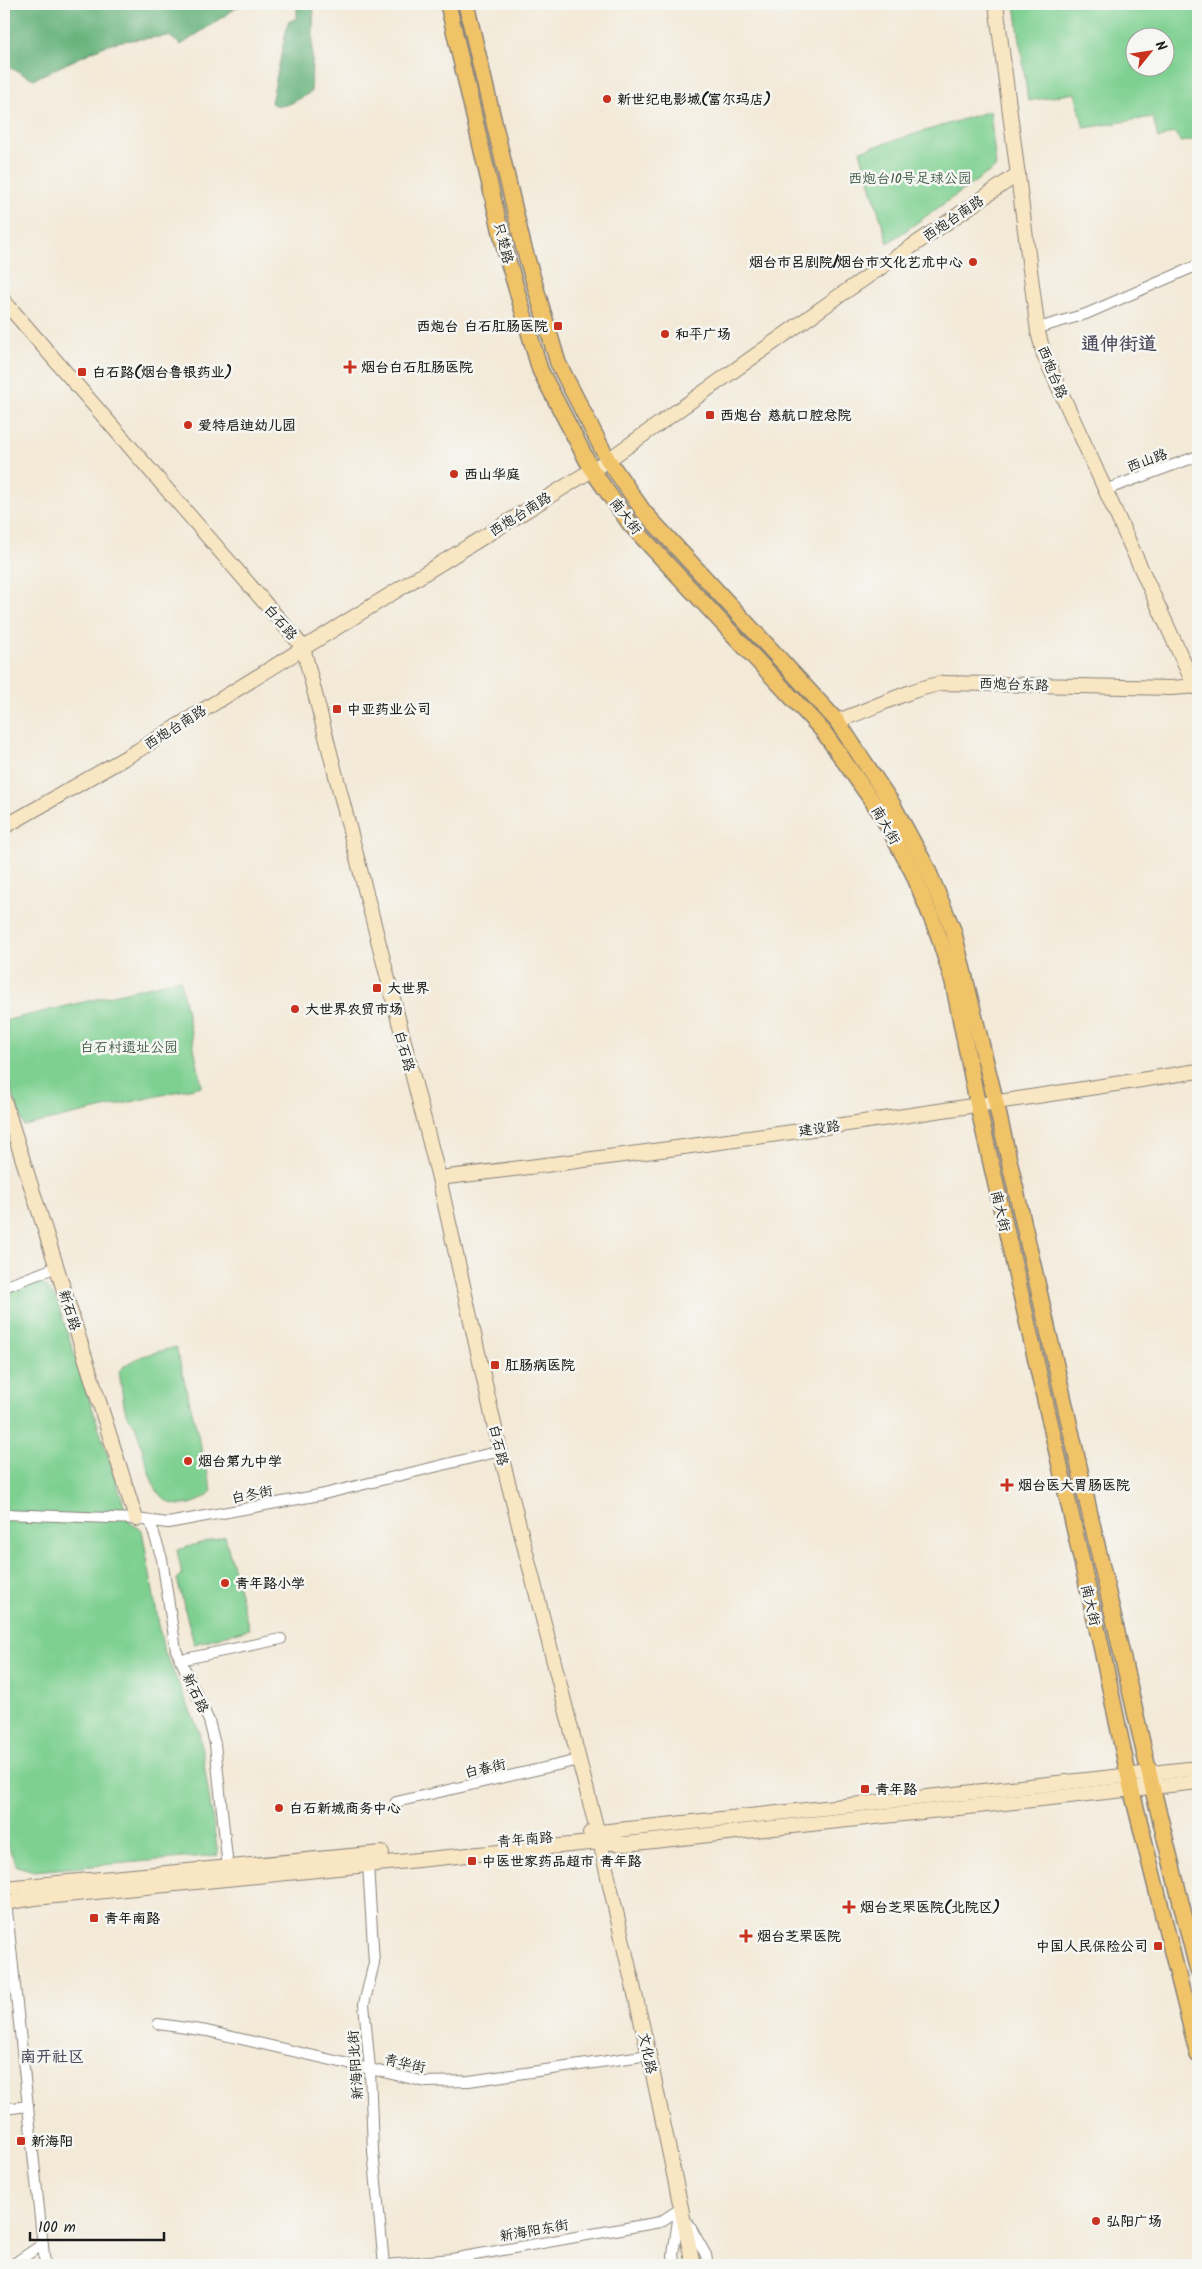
<svg xmlns="http://www.w3.org/2000/svg" width="1202" height="2269" viewBox="0 0 1202 2269" font-family="Kalam,'LXGW WenKai TC',sans-serif">
<style>
.green{fill:#7ed091;stroke:#4d7656;fill-rule:evenodd}
.forest{fill:#66b27b;stroke:#41674c}
.lines{fill:none;stroke-linecap:round;stroke-linejoin:round}
.street-casing{stroke:#88827a;stroke-width:12}
.secondary-casing{stroke:#88827a;stroke-width:16}
.primary-casing{stroke:#88827a;stroke-width:18}
.street{stroke:#fff;stroke-width:10}
.secondary{stroke:#f9e7c3;stroke-width:14}
.primary{stroke:#f0c369;stroke-width:15}
.poi-dot{fill:#c8321e;stroke:#f6f6f2;stroke-width:2}
.labels{text-anchor:middle;stroke-width:5;stroke-linejoin:round;paint-order:stroke}
.poi-label{font-size:14px;font-weight:bold;fill:#1c1c1c;stroke:#f6f6f2;text-anchor:start}
.park-label{font-size:14px;fill:#3e5b45;stroke:#f6f6f2}
.street-label{font-size:14px;fill:#1c1c1c;stroke:#f6f6f2}
.quarter-label{font-size:16px;font-weight:bold;fill:#4f4b5d;stroke:#f6f6f2}
.district-label{font-size:19px;font-weight:bold;fill:#4f4b5d;stroke:#f6f6f2}
</style>
<rect width="100%" height="100%" fill="#f6f6f2"/>
<filter id="ink" filterUnits="userSpaceOnUse"><feTurbulence type="fractalNoise" baseFrequency=".02" numOctaves="2"/><feDisplacementMap in="SourceGraphic" scale="10" xChannelSelector="R" yChannelSelector="G"/><feConvolveMatrix kernelMatrix="1 2 1 2 8 2 1 2 1" color-interpolation-filters="sRGB"/></filter>
<filter id="wash" filterUnits="userSpaceOnUse"><feTurbulence type="fractalNoise" baseFrequency=".0096" numOctaves="4" result="noise"/><feDisplacementMap in="SourceGraphic" scale="20" xChannelSelector="R" yChannelSelector="G"/><feGaussianBlur stdDeviation="1.12" result="paint"/><feColorMatrix in="noise" values="0 0 0 0 0 0 0 0 0 0 0 0 0 0 0 0 0 1.4 0 .05"/><feComposite in="paint" operator="in"/></filter>
<g filter="url(#wash)">
<rect width="100%" height="100%" fill="#f3e9d7"/>
<!-- green -->
<g class="green">
<path d="M1015 4H1198V111L1194 112 1197 139 1181 142 1174 132 1158 139 1153 117 1084 128 1075 93 1028 101ZM1134 38H1164V68H1134Z"/>
<path d="M990 111 996 167 888 243 860 151Z"/>
<path d="M180 979 202 1086 24 1126 4 1069V1021Z"/>
<path d="M39 1280 56 1298 130 1523 142 1530 163 1648 199 1731 218 1855 34 1871 17 1866 4 1838V1293Z"/>
<path d="M176 1347 212 1491C201 1503 179 1511 164 1499 149 1487 143 1447 136 1428 133 1421 126 1416 125 1409 122 1396 121 1383 119 1371 134 1355 156 1353 176 1347Z"/>
<path d="M225 1536 249 1629 194 1644 177 1579 182 1575 177 1550Z"/>
</g>
<!-- forest -->
<g class="forest">
<path d="M4 4H242L181 45 169 36 122 41 106 45 34 79 4 65Z"/>
<path d="M297 4H314L311 92C298 99 285 111 271 103L288 22 297 18Z"/>
</g>
</g>
<g filter="url(#ink)">
<g class="lines">
<defs>
<g id="street">
<path d="M1038 328 1086 314 1198 265"/>
<path d="M1105 490 1198 456"/>
<path d="M4 1287 57 1267"/>
<path d="M4 1514 136 1519 168 1523 320 1495 500 1451"/>
<path d="M150 1521 162 1559 176 1650 209 1721 215 1744 228 1868"/>
<path d="M180 1660 281 1639"/>
<path d="M396 1802 579 1760"/>
<path d="M368 1864 374 1963 364 2004 370 2069 373 2151 384 2265"/>
<path d="M4 1883 45 2265"/>
<path d="M158 2024 207 2031 426 2082 469 2081 649 2055"/>
<path d="M4 2109 28 2106"/>
<path d="M688 2223 706 2255 708 2265"/>
<path d="M12 2265 43 2244"/>
<path d="M387 2265 452 2259 660 2222 680 2209"/>
<path d="M675 2265 673 2255 679 2212"/>
</g>
<g id="secondary">
<path d="M996 4 1038 332 1044 355 1195 687"/>
<path d="M4 301 303 647 439 1178 500 1451 600 1842 649 2055 693 2265"/>
<path d="M837 721C873 709 906 690 943 683L1171 688 1198 686"/>
<path d="M4 827 137 751 608 460 839 296 1018 174"/>
<path d="M4 1100 136 1519"/>
<path d="M439 1178C693 1148 946 1111 1198 1071"/>
<path d="M590 1833 1198 1768"/>
<path d="M4 1888 382 1853"/>
<path d="M4 1903 35 1898 600 1842 626 1844 1198 1782"/>
</g>
<g id="primary">
<path d="M448 4 505 250 540 370 592 470 630 524 823 731 880 812 913 873 938 934 953 982 978 1106 1102 1650 1131 1788 1198 2055"/>
<path d="M466 4 523 245 558 363 608 460 644 512 837 721 893 805 927 868 953 930 996 1103 1152 1786 1198 1971"/>
</g>
</defs>
<!-- street casing -->
<use href="#street" class="street-casing"/>
<!-- secondary casing -->
<use href="#secondary" class="secondary-casing"/>
<!-- primary casing -->
<use href="#primary" class="primary-casing"/>
<!-- street -->
<use href="#street" class="street"/>
<!-- secondary -->
<use href="#secondary" class="secondary"/>
<!-- primary -->
<use href="#primary" class="primary"/>
</g>
</g>
<!-- markers -->
<g class="poi-dot">
<circle cx="607" cy="99" r="5"/>
<circle cx="973" cy="262" r="5"/>
<rect x="553" y="321" width="10" height="10" rx="2.5"/>
<circle cx="665" cy="334" r="5"/>
<path d="M347.5 359.5h5v5h5v5h-5v5h-5v-5h-5v-5h5z"/>
<rect x="77" y="367" width="10" height="10" rx="2.5"/>
<rect x="705" y="410" width="10" height="10" rx="2.5"/>
<circle cx="188" cy="425" r="5"/>
<circle cx="454" cy="474" r="5"/>
<rect x="332" y="704" width="10" height="10" rx="2.5"/>
<rect x="372" y="983" width="10" height="10" rx="2.5"/>
<circle cx="295" cy="1009" r="5"/>
<rect x="490" y="1360" width="10" height="10" rx="2.5"/>
<circle cx="188" cy="1461" r="5"/>
<path d="M1004.5 1477.5h5v5h5v5h-5v5h-5v-5h-5v-5h5z"/>
<circle cx="225" cy="1583" r="5"/>
<rect x="860" y="1784" width="10" height="10" rx="2.5"/>
<circle cx="279" cy="1808" r="5"/>
<rect x="467" y="1856" width="10" height="10" rx="2.5"/>
<path d="M846.5 1899.5h5v5h5v5h-5v5h-5v-5h-5v-5h5z"/>
<rect x="89" y="1913" width="10" height="10" rx="2.5"/>
<path d="M743.5 1928.5h5v5h5v5h-5v5h-5v-5h-5v-5h5z"/>
<rect x="1153" y="1941" width="10" height="10" rx="2.5"/>
<rect x="16" y="2136" width="10" height="10" rx="2.5"/>
<circle cx="1096" cy="2221" r="5"/>
</g>
<g class="labels">
<!-- poi labels -->
<g class="poi-label">
<text x="617" y="104">新世纪电影城(富尔玛店)</text>
<text x="963" y="267" text-anchor="end">烟台市吕剧院/烟台市文化艺术中心</text>
<text x="548" y="331" text-anchor="end">西炮台 白石肛肠医院</text>
<text x="675" y="339">和平广场</text>
<text x="361" y="372">烟台白石肛肠医院</text>
<text x="92" y="377">白石路(烟台鲁银药业)</text>
<text x="720" y="420">西炮台 慈航口腔总院</text>
<text x="198" y="430">爱特启迪幼儿园</text>
<text x="464" y="479">西山华庭</text>
<text x="347" y="714">中亚药业公司</text>
<text x="387" y="993">大世界</text>
<text x="305" y="1014">大世界农贸市场</text>
<text x="505" y="1370">肛肠病医院</text>
<text x="198" y="1466">烟台第九中学</text>
<text x="1018" y="1490">烟台医大胃肠医院</text>
<text x="235" y="1588">青年路小学</text>
<text x="875" y="1794">青年路</text>
<text x="289" y="1813">白石新城商务中心</text>
<text x="482" y="1866">中医世家药品超市 青年路</text>
<text x="860" y="1912">烟台芝罘医院(北院区)</text>
<text x="104" y="1923">青年南路</text>
<text x="757" y="1941">烟台芝罘医院</text>
<text x="1148" y="1951" text-anchor="end">中国人民保险公司</text>
<text x="31" y="2146">新海阳</text>
<text x="1106" y="2226">弘阳广场</text>
</g>
<!-- park labels -->
<g class="park-label">
<text x="910" y="183">西炮台10号足球公园</text>
<text x="129" y="1052">白石村遗址公园</text>
</g>
<!-- street labels -->
<g class="street-label">
<text transform="translate(953 218) rotate(-34)" y="5">西炮台南路</text>
<text transform="translate(504 243) rotate(76)" y="5">只楚路</text>
<text transform="translate(1053 372) rotate(68)" y="5">西炮台路</text>
<text transform="translate(1147 460) rotate(-20)" y="5">西山路</text>
<text transform="translate(520 514) rotate(-32)" y="5">西炮台南路</text>
<text transform="translate(626 516) rotate(52)" y="5">南大街</text>
<text transform="translate(281 622) rotate(49)" y="5">白石路</text>
<text transform="translate(1014 684) rotate(2)" y="5">西炮台东路</text>
<text transform="translate(175 727) rotate(-32)" y="5">西炮台南路</text>
<text transform="translate(886 825) rotate(60)" y="5">南大街</text>
<text transform="translate(405 1051) rotate(75)" y="5">白石路</text>
<text transform="translate(819 1128) rotate(-8)" y="5">建设路</text>
<text transform="translate(1001 1211) rotate(77)" y="5">南大街</text>
<text transform="translate(70 1310) rotate(73)" y="5">新石路</text>
<text transform="translate(499 1445) rotate(77)" y="5">白石路</text>
<text transform="translate(252 1494) rotate(-11)" y="5">白冬街</text>
<text transform="translate(1091 1605) rotate(77)" y="5">南大街</text>
<text transform="translate(196 1693) rotate(65)" y="5">新石路</text>
<text transform="translate(485 1768) rotate(-13)" y="5">白春街</text>
<text transform="translate(525 1839) rotate(-5)" y="5">青年南路</text>
<text transform="translate(648 2053) rotate(78)" y="5">文化路</text>
<text transform="translate(405 2063) rotate(12)" y="5">青华街</text>
<text transform="translate(355 2065) rotate(-94)" y="5">新海阳北街</text>
<text transform="translate(534 2230) rotate(-10)" y="5">新海阳东街</text>
</g>
<!-- quarter labels -->
<g class="quarter-label">
<text x="52" y="2062">南开社区</text>
</g>
<!-- district labels -->
<g class="district-label">
<text x="1119" y="350">通伸街道</text>
</g>
</g>
<!-- margin -->
<rect width="1202" height="2269" fill="none" stroke="#f6f6f2" stroke-width="20"/>
<!-- north arrow -->
<g transform="translate(1150 52) rotate(60)"><circle r="24" fill="#f6f6f2" stroke="#9f9f9c"/>
<path d="M0-4L9 19L0 12L-9 19Z" fill="#c8321e"/>
<text y="-8" font-size="14" font-weight="bold" text-anchor="middle" fill="#1c1c1c">N</text>
</g>
<!-- scale -->
<path d="M30 2232v8h134v-8" fill="none" stroke="#1c1c1c" stroke-width="2.5"/>
<text x="38" y="2232" font-size="15" fill="#1c1c1c" stroke="#f6f6f2" stroke-width="4" paint-order="stroke">100 m</text>
</svg>
